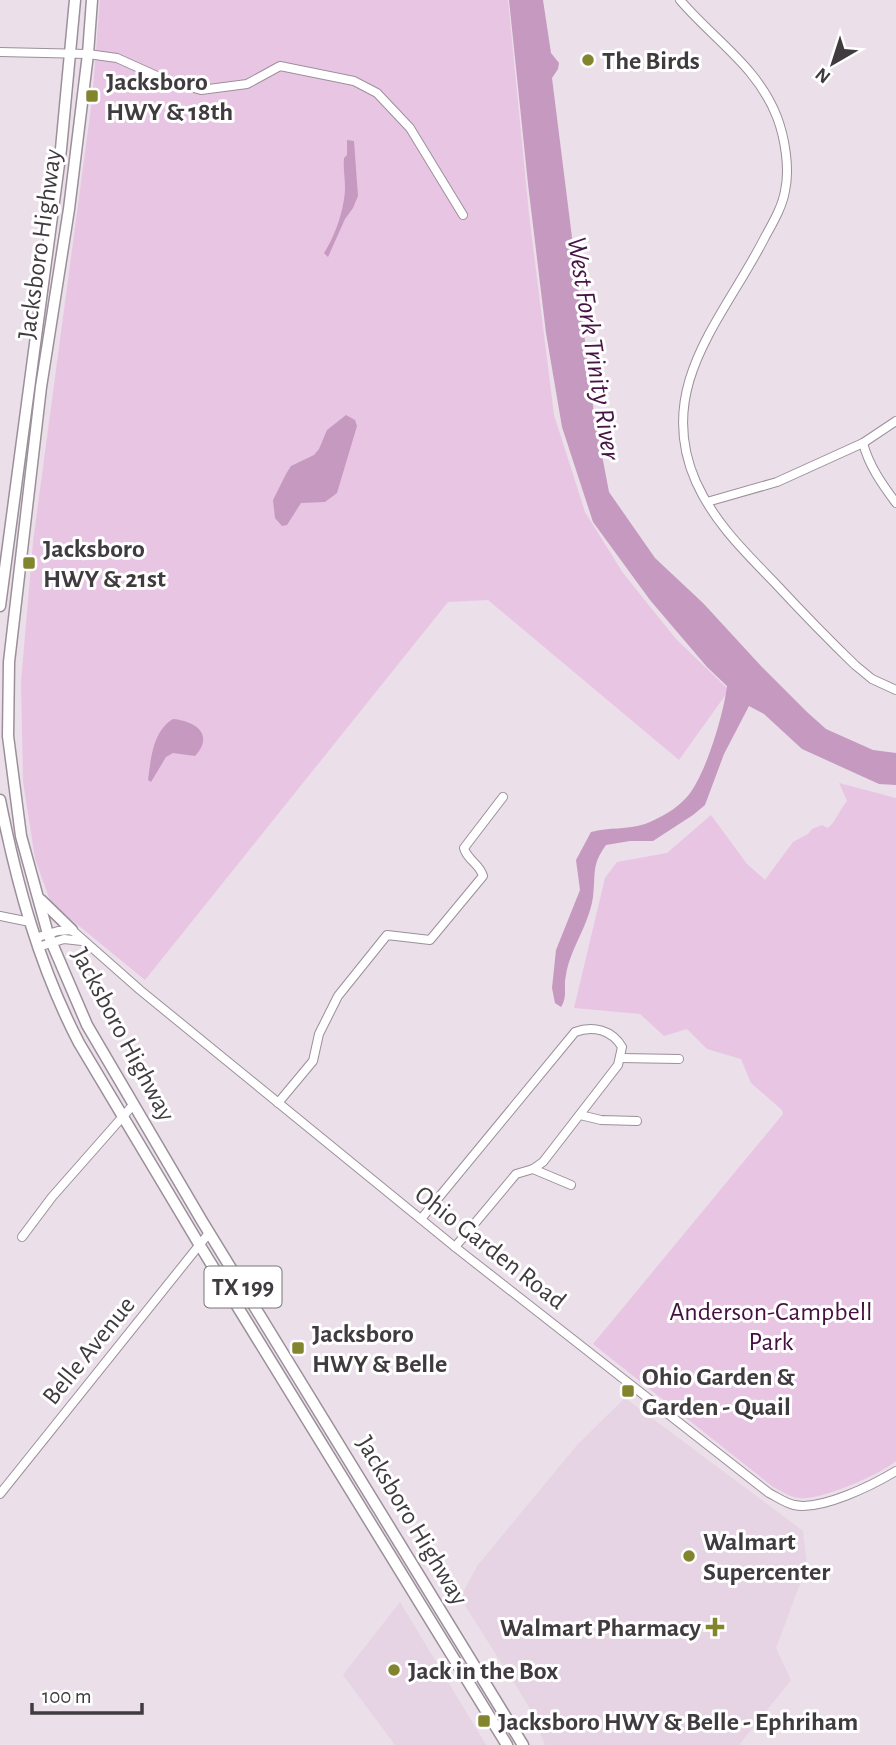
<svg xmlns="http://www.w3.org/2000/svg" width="896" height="1745" viewBox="0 0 896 1745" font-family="'Alegreya Sans',sans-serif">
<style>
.built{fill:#e6d3e3}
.green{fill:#e9c5e4}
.water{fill:#c699c0}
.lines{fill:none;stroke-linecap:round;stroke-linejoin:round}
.minor-casing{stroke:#9b909a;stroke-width:10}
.major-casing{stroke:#9b909a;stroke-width:13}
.minor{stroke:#fff;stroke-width:8}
.major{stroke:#fff;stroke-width:10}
.poi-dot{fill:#83842e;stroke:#fff;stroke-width:2.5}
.labels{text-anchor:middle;stroke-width:6;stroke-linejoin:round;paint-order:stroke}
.shield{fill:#fff;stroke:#797679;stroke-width:2}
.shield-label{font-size:24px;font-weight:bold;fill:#403b3f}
.poi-label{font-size:26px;font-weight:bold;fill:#403b3f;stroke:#fff;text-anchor:start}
.street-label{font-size:26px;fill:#403b3f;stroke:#fff}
.park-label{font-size:26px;fill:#461042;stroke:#fff}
.water-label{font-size:28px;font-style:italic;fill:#471244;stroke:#fff}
</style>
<rect width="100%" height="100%" fill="#ebdfe9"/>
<!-- built -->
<g class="built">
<path d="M625 1398 803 1531 807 1565 776 1648 791 1680 739 1745H545L528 1705 466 1607 462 1595 477 1566 578 1444Z"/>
<path d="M400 1602 486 1745H395L343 1675Z"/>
</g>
<!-- green -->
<g class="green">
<path d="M100 0H508L529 214 554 415 585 512 623 573 676 639 729 690 679 760 488 600 448 602 145 980 51 903 35 859 23 781 21 682 33 542 92 100Z"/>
<path d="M839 783 896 798V1461C879 1475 820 1501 799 1498 790 1497 781 1491 773 1487L593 1344 783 1114 782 1110 751 1083 741 1059 707 1049 687 1029 664 1036 640 1014 574 1008 605 878 617 862 667 853 711 815 747 864 765 880 793 842 808 834 812 829 822 825 828 828C837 820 839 810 847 801Z"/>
</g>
<!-- water -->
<g class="water">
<path d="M509 0H543L551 53 559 63 558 69 552 78 594 413 609 492 655 558 703 603 761 666 807 712 826 729 873 750 896 753V785L879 784 802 749 764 714 749 706 724 754 705 805 693 815 653 841H630L606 845C591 866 596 873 593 897 589 925 570 949 566 975 563 987 568 996 561 1007L555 1003 552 988 556 950 580 890 576 860 591 832C609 827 628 830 645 824 660 818 675 810 686 798 705 778 724 713 727 686L707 667 650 600 593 522 562 427 546 333 528 184Z"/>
<path d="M347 140 354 141 358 196 353 208 345 219 328 257 324 253C335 236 345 208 345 187 345 177 343 168 344 158L347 155Z"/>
<path d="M346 415 355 420 357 426 337 493 325 502 301 503 287 525 282 526 275 518 273 500 286 474 291 466 314 455 319 449 327 430Z"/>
<path d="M173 719C195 721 215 734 195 756L173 753 166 757 151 782 148 780C151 758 153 731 173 719Z"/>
</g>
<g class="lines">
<defs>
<g id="minor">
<path d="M680 0C714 40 757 66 777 117 785 138 790 169 785 191 782 208 772 224 764 239 723 319 654 387 696 482 714 522 744 551 774 582 800 610 827 638 855 665L872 679 896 690"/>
<path d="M0 52 88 54 117 58 168 81 201 90 247 84 280 66 354 81 377 93 410 128 463 215"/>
<path d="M863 443C869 466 882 484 896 503"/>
<path d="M707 502 777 482 863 443 896 421"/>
<path d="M0 916 30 922"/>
<path d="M35 938 58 931 72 930 140 990 455 1247 769 1493C777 1497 785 1503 794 1505 821 1511 873 1485 896 1471"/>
<path d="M38 947 64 939 82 941"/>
<path d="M620 1058 679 1059"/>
<path d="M278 1103 313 1061 319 1034 338 996 387 935 430 940 483 876C480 864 467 860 464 848L503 797"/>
<path d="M580 1115 601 1120 637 1121"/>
<path d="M533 1169 571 1185"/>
<path d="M421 1219 575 1032C593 1025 612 1030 622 1047L618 1065 543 1162 533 1169 516 1174 455 1247"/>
<path d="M22 1237 52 1197 133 1105"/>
<path d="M0 1494 209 1233"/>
</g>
<g id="major">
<path d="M92 0 88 54 69 209 41 387 9 662 8 736 21 836 48 934 87 1025 202 1221 523 1745"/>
<path d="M0 606 61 149 75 0"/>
<path d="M0 800C17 885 39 966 79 1043L199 1244 507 1745"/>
<path d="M41 900 72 930"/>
</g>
</defs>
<!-- minor casing -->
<use href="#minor" class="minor-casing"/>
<!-- major casing -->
<use href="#major" class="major-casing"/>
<!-- minor -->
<use href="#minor" class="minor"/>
<!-- major -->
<use href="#major" class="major"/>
</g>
<!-- markers -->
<g class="poi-dot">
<circle cx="588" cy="60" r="7"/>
<rect x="85" y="89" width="14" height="14" rx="3.5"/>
<rect x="22" y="556" width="14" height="14" rx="3.5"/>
<rect x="291" y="1341" width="14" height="14" rx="3.5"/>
<rect x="621" y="1384" width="14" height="14" rx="3.5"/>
<circle cx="689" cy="1556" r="7"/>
<path d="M711.5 1616.5h7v7h7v7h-7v7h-7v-7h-7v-7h7z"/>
<circle cx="394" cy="1670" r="7"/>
<rect x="477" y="1714" width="14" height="14" rx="3.5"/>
</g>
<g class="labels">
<!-- shield labels -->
<rect class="shield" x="204.5" y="1266.5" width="77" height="41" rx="5"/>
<g class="shield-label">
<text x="243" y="1295">TX 199</text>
</g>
<!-- poi labels -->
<g class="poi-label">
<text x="602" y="69">The Birds</text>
<text x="106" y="90">Jacksboro<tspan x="106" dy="30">HWY &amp; 18th</tspan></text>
<text x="43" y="557">Jacksboro<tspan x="43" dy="30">HWY &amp; 21st</tspan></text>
<text x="312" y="1342">Jacksboro<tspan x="312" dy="30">HWY &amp; Belle</tspan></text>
<text x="642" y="1385">Ohio Garden &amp;<tspan x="642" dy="30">Garden - Quail</tspan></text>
<text x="703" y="1550">Walmart<tspan x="703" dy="30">Supercenter</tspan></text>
<text x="701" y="1636" text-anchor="end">Walmart Pharmacy</text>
<text x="408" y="1679">Jack in the Box</text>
<text x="498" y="1730">Jacksboro HWY &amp; Belle - Ephriham</text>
</g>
<!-- street labels -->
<g class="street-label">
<text transform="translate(39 244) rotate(-82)" y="9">Jacksboro Highway</text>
<text transform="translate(124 1034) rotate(62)" y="9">Jacksboro Highway</text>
<text transform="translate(491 1247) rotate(38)" y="9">Ohio Garden Road</text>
<text transform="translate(88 1350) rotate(-51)" y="9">Belle Avenue</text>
<text transform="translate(413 1520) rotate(59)" y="9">Jacksboro Highway</text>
</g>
<!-- park labels -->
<g class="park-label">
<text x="771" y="1320">Anderson-Campbell<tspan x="771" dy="30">Park</tspan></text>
</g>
<!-- water labels -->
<g class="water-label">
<text transform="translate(595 348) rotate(81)" y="10">West Fork Trinity River</text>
</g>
</g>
<!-- north arrow -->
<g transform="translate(833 63) rotate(219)" stroke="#ffffff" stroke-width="5" paint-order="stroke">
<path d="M0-5L12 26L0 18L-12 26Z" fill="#403b3f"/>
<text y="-10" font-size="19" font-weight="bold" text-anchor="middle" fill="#403b3f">N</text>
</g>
<!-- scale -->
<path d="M32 1703v10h110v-10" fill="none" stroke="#403b3f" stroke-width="3.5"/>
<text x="42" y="1703" font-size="21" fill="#403b3f" stroke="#ffffff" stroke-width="5" paint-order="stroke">100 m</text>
</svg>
